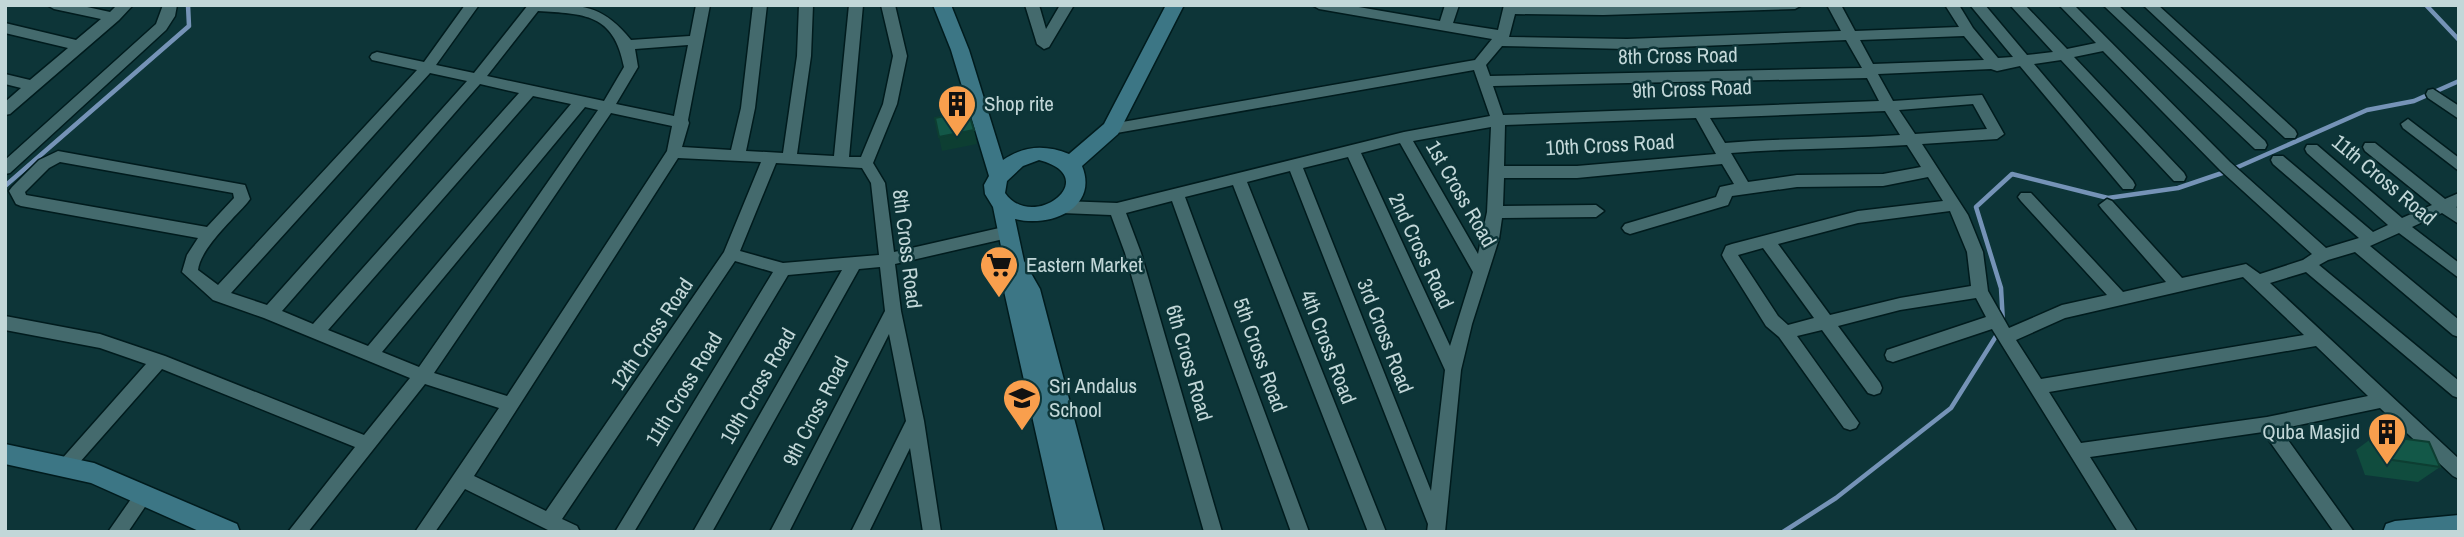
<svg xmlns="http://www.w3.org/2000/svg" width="2464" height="537" viewBox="0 0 2464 537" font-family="'Archivo Narrow',sans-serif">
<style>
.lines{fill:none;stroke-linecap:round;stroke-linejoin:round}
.stream{stroke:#7593b7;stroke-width:4.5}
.street-casing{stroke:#001b1d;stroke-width:3}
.secondary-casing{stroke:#001b1d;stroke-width:3}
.street{fill:#446a6d;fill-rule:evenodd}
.secondary{fill:#3c7685;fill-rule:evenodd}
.wall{fill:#104c3e}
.shaded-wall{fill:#0d3e32}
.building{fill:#135848;stroke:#0d3e32;stroke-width:2}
.labels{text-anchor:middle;stroke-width:5;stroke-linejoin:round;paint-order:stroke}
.street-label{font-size:21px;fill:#c2d7d8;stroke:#0d3538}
.poi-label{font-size:21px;fill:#c2d7d8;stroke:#0d3538;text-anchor:start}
</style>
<rect width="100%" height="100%" fill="#0d3538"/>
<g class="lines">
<!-- stream -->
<g class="stream">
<path d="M2426 5 2459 40"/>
<path d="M5 186 189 26 188 5"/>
<path d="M2003 323 2001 288 1976 207 2012 174 2108 198 2178 188 2231 170 2367 110 2414 101 2459 81"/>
<path d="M1783 532 1836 498 1951 408 1998 333"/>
</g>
<defs>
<g id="street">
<path d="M47 5H78L110 12 117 5H133L119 20 10 114 5 115V102L21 88 5 84V74L30 80 68 48 5 33V23L76 40 101 19 54 9Z"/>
<path d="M163 5H177L175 16 166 30 10 173 5 174V160L156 24Z"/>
<path d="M465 5H479L436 65 474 73 528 5C575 5 599 0 631 40L690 36 696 5H710L688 120 689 123 682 147 731 150 741 108 753 5H767L755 108 746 151 783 153 797 56 799 5H813L811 56 797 154 834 156 849 5H863L849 157H861L883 104 893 56 881 5H895L907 56 897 104 873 163 885 183 894 252 1008 226 1016 232 1008 238 895 264 901 311 924 421 941 532H923L910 448 869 532H851L906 421 889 334 789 532H770L885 311 880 267 859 269 712 532H693L842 270 788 275 634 532H615L773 272 735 261 562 519 577 526 580 532H552L465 489 435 532H415L499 408 425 384 308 532H288L355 447 162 369 72 471 66 474 60 471 57 466 60 461 146 364 100 348 5 330V316L100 334 165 356 364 435 410 378 264 318 213 300 182 272 187 255 198 238 21 206 16 204 9 191 12 187 39 160 58 151 245 185 250 199 247 203C233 219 200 249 198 270L218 285 417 70 372 60 370 57 372 54 377 52 424 62ZM538 11C584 14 614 13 624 67L604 101 487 76ZM688 45 674 116 616 104 638 67 635 49ZM430 73 467 81 267 305 231 293ZM480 84 519 93 313 324 282 311ZM533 96 571 104 368 346 328 330ZM585 107 598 110 419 367 382 352ZM611 113 672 126 667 151 507 396 434 373ZM678 158 761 162 724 252 546 511 474 476ZM60 162 233 193 234 198 207 227 26 195 25 192 49 168ZM776 163 862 168 871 183 879 255 783 263 740 251Z"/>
<path d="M1025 5H1039L1046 29 1060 5H1074L1049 47 1044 49 1037 44Z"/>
<path d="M1312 5H1347L1440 21 1445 5H1459L1453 23 1498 30 1504 5H1802L1795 9 1603 15 1515 14 1509 37 1627 39 1841 31 1827 5H1841L1855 31 1959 27 1945 5H1959L1973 28 1998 58 2013 57 1970 5H1985L2027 55 2053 52 2010 5H2025L2067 49 2096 43 2059 5H2074L2230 162 2326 248 2359 238 2273 164 2271 160 2273 156H2283L2373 232 2388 225 2307 153 2305 149 2307 145H2317L2402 218 2432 205 2365 151 2363 147 2365 143H2375L2445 199 2459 193V206L2456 207 2459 209V224L2442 213 2412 227 2459 263V278L2399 233 2370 246 2459 320V337L2453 335 2355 252 2328 260 2319 265 2459 381V398L2453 396 2306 272 2270 283 2459 459V479L2453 476 2380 408 2280 429 2354 532H2334L2263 432 2090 457 2137 532H2118L1992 329 1893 362 1887 360 1885 355 1887 350 1986 317 1976 298 1900 310 1838 326 1880 383 1882 388 1880 393 1874 395 1868 393 1822 330 1797 336 1859 423 1856 428 1850 430 1844 428 1779 337 1766 326 1724 259 1722 255 1726 246 1732 244 1858 211 1943 201 1928 177 1883 186 1797 187 1732 196 1728 205 1630 234 1625 232 1622 228 1625 224 1716 197 1720 187 1734 184 1722 164 1577 178H1504L1503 206 1596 205 1604 211 1596 217 1502 218 1499 239 1472 324 1461 370 1445 532H1427L1428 524 1290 171 1247 182 1386 532H1368L1233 185 1185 197 1309 532H1291L1172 201 1126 213 1141 253 1222 532H1204L1125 253 1111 215 1062 213 1054 207 1062 201 1117 203 1404 132 1490 116 1474 70 1111 134 1106 133 1104 129 1111 124 1475 60 1492 39 1319 9ZM1964 36 1984 60 1873 64 1860 40ZM1846 40 1862 68 1490 76 1486 65 1502 46 1627 49ZM2103 51 2220 170 2312 254 2303 260 2260 274 2246 264 2182 278 2112 201 2107 199 2099 205 2102 209 2166 282 2123 292 2031 193H2021L2018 197 2021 201 2107 295 2062 305 2009 328 1988 291 1983 252 1968 215 1922 144 1997 139 2004 134 1982 95 1893 101 1878 74 1991 69 1997 71 2020 66 2123 189H2133L2135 185 2133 181 2034 64 2061 60 2174 181H2184L2186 177 2184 173 2074 57ZM1867 78 1879 101 1503 115 1493 86ZM1973 104 1987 129 1915 134 1899 110ZM1885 111 1900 135C1842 139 1783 138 1725 143L1710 118ZM1696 118 1716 154 1577 166H1504L1505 125ZM1491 127 1487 212 1478 254 1413 141ZM1400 143 1473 272 1450 346 1361 153ZM1907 145 1921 167 1883 174 1797 175 1748 182 1731 153C1790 148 1848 149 1907 145ZM1348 157 1445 370 1431 491 1303 168ZM1950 211 1967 252 1971 286 1900 298 1830 315 1778 244 1858 223ZM1763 248 1814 318 1788 325 1778 316 1738 255ZM2243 277 2304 335 2041 379 2016 340 2065 318ZM2316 346 2368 396 2267 417 2081 443 2049 392Z"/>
<path d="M2103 5H2118L2265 141 2267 145 2265 149H2255Z"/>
<path d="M2143 5H2158L2295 130 2297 134 2295 138H2285Z"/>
<path d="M2433 89 2459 106V119L2428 98 2426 94 2428 90Z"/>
<path d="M2408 119 2459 158V171L2403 128 2401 124Z"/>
<path d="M144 487 150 489 153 495 128 532H108L138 489Z"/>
</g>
<g id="secondary">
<path d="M933 5H951L969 50 1003 160C1025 145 1046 145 1069 154L1104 124 1166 5H1184L1118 134 1082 166C1099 208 1050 228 1015 219L1024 261 1040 289 1104 532H1058L1004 291V261L993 207 985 194 984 185 989 176 951 50ZM1039 160C1105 177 1033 233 1005 193L1007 181 1023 166Z"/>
<path d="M5 444 94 463 237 524 240 532H201L91 483 5 464Z"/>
<path d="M2459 515V532H2383L2386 524 2395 521Z"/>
</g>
</defs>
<!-- street casing -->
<use href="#street" class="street-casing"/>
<!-- secondary casing -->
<use href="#secondary" class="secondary-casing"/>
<!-- street -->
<use href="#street" class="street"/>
<!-- secondary -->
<use href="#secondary" class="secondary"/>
</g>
<!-- wall -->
<path class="wall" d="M2376 435 2440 467 2418 482 2365 475 2356 450Z"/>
<!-- shaded-wall -->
<path class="shaded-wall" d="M974 130 977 144 942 151 939 137Z"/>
<!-- building -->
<g class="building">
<path d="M968 111 974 130 939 137 935 118Z"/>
<path d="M2376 435 2429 442 2440 467 2386 459Z"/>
</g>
<!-- icons -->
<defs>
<symbol id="building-pin" viewBox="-11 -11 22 30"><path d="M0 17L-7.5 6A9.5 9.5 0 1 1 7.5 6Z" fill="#f99f4d" stroke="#0d3538"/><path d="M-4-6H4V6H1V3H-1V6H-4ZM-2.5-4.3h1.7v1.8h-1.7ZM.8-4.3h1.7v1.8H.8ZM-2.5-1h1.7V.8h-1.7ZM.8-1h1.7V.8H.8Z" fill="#111"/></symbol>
<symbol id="supermarket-pin" viewBox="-11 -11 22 30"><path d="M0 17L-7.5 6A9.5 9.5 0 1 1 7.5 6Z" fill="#f99f4d" stroke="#0d3538"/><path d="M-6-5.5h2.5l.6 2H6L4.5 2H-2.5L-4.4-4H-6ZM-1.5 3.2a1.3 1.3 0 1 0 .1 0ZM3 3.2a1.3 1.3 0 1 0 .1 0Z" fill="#111"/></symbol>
<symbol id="school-pin" viewBox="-11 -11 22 30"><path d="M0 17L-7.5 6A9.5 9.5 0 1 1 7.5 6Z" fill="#f99f4d" stroke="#0d3538"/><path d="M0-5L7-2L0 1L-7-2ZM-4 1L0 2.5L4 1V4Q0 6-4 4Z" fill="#111"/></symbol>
</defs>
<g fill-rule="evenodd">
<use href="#building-pin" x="935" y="82" width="44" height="60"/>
<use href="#supermarket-pin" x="977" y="243" width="44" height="60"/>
<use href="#school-pin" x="1000" y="376" width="44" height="60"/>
<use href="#building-pin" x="2365" y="410" width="44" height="60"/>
</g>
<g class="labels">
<!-- street labels -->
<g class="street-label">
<text transform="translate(1678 56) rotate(-1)" y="7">8th Cross Road</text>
<text transform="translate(1692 89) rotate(-2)" y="7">9th Cross Road</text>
<text transform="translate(1610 145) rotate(-3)" y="7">10th Cross Road</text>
<text transform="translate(2384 180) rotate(40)" y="7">11th Cross Road</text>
<text transform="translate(1461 194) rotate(60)" y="7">1st Cross Road</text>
<text transform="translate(907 249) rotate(83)" y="7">8th Cross Road</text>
<text transform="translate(1421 251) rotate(65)" y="7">2nd Cross Road</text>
<text transform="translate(652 334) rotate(-56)" y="7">12th Cross Road</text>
<text transform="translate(1385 336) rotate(69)" y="7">3rd Cross Road</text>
<text transform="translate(1328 347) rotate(69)" y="7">4th Cross Road</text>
<text transform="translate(1260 355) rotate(70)" y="7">5th Cross Road</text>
<text transform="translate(1189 363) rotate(74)" y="7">6th Cross Road</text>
<text transform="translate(758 386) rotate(-60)" y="7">10th Cross Road</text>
<text transform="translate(684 389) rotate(-59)" y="7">11th Cross Road</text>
<text transform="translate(816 411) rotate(-63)" y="7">9th Cross Road</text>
</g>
<!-- poi labels -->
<g class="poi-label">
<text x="984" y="111">Shop rite</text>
<text x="1026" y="272">Eastern Market</text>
<text x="1049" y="393">Sri Andalus<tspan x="1049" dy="24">School</tspan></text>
<text x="2360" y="439" text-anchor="end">Quba Masjid</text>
</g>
</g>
<!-- border -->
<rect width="2464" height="537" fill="none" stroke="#c2d7d8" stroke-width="14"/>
</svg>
